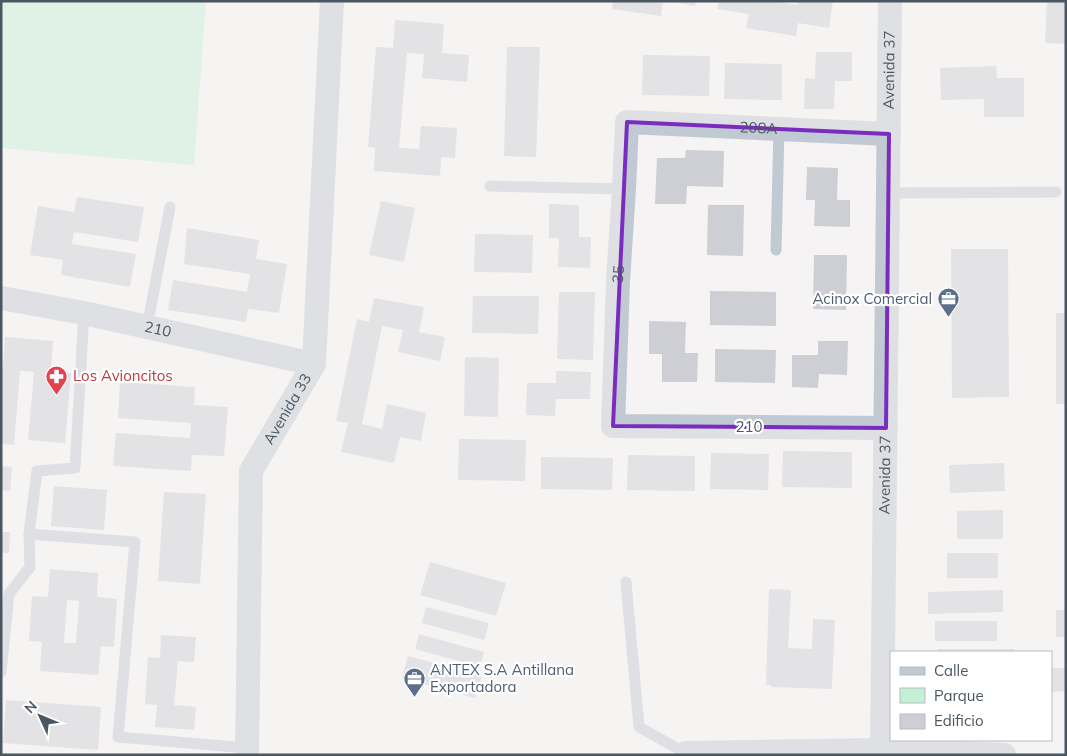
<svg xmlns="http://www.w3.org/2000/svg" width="1067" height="756" viewBox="0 0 1067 756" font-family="Mulish,sans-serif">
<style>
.green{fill:#c3f1d5}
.building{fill:#cdcfd5;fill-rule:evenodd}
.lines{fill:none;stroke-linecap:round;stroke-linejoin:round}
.lane{stroke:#c1cad2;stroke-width:11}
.street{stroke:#c1cad2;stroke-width:24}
.marked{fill:none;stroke:#7b2cbf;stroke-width:4;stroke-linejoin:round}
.labels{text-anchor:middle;stroke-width:4.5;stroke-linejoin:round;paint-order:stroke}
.street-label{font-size:15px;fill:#4a5661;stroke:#fff}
.service-label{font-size:15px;fill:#4e5e75;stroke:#fff;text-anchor:end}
.health-label{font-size:15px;fill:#be3a42;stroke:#fff;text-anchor:start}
</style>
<rect width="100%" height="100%" fill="#f5f3f3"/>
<!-- green -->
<path class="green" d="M1 1H206L194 165 1 148Z"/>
<!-- building -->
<g class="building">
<path d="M613 1H663L661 16 612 9Z"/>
<path d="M668 1H696L695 6Z"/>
<path d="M719 1H773L797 5 798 1H833L829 28 798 23 796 36 746 28 749 14 717 9Z"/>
<path d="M1047 1H1066V44L1045 43Z"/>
<path d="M395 20 444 24 442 53 469 55 467 82 422 78 424 54 407 53 399 148 419 149 421 126 457 128 455 158 441 157 440 176 374 171 375 148 368 147 376 47 393 48Z"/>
<path d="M507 47H540L536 157 504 156Z"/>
<path d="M816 52H852V81H835L834 109H804L805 78 815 79Z"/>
<path d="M643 55 710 56 709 96 642 95Z"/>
<path d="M725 63 782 64V100L724 99Z"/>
<path d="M996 66 997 78H1024V117H984V99L941 100 940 68Z"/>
<path d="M686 150 724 151 723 187 687 186 686 204H655L657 158H685Z"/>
<path d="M807 167 838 168 837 200H850V227L814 226 815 200H806Z"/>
<path d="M77 197 144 207 138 242 74 232 72 244 136 254 130 287 61 275 63 260 30 255 38 206 74 212Z"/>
<path d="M381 201 415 208 404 262 369 255Z"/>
<path d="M549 204 579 205V237H591L590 268 558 267 559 238H549Z"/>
<path d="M708 205H744L743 256 707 255Z"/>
<path d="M187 228 259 240 256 259 287 264 279 313 248 309 246 322 168 310 173 280 247 292 250 274 184 264Z"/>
<path d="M475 234 533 235 532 273 474 272Z"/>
<path d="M951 249H1008L1009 397 952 398Z"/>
<path d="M814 255H847L846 310 813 309Z"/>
<path d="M710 291 776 292V326L710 325Z"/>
<path d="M559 292H595L593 360 557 359Z"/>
<path d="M473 296H539L538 334 472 333Z"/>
<path d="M374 298 424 307 419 332 445 337 440 361 398 352 403 330 382 326 362 424 382 429 387 404 426 413 421 441 400 437 394 463 341 452 348 423 336 421 357 319 369 322Z"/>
<rect x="1056" y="313" width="10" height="91"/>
<path d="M649 321 686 322 685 353H698L697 382H662V354H649Z"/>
<path d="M5 337 53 341 51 372 71 373 65 443 28 440 34 372 20 371 14 445 1 444V367H3Z"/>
<path d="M818 341H848L847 375 819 374 818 388 792 387V355H818Z"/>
<path d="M715 349 776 350 775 383 715 382Z"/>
<path d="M465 357 499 358 498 417 464 416Z"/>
<path d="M556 371 591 372 590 399H556L555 416 526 415 527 383H556Z"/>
<path d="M120 382 195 387 194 405 228 407 224 456 192 455 191 471 113 466 116 433 190 438 191 423 118 418Z"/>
<path d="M459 439 526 440 525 481 458 480Z"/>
<path d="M783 451 852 452V488L782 487Z"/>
<path d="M711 453 769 454 768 490 710 489Z"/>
<path d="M628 455 695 456V491L627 490Z"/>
<path d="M541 457 613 458 612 490 541 489Z"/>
<path d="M1004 463 1005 491 950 493 949 465Z"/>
<path d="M1 466 12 467 10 491 1 490Z"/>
<path d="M54 486 107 490 104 530 51 526Z"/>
<path d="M164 492 206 494 200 584 158 581Z"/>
<path d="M1003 510V539H957V511Z"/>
<path d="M1 532H10L9 553H1Z"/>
<rect x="947" y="553" width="51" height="25"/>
<path d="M430 562 506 583 496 616 420 595Z"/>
<path d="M50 569 98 573 97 597 117 599 114 647 101 646 98 675 40 671 42 642 29 641 32 596 48 597ZM67 600 79 601 76 643H64Z"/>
<path d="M769 589 791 590 788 648 812 649 813 619 835 620 832 687 831 689 771 687V685H766Z"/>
<path d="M1003 590V612L928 614V592Z"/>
<path d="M426 607 489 623 484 640 422 623Z"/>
<rect x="1056" y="610" width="10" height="27"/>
<rect x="935" y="621" width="62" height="20"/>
<path d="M419 634 484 652 480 667 415 649Z"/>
<path d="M161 635 196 637 194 662 178 661 174 705 196 707 194 730 155 727 157 705 145 704 148 657 160 658Z"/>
<rect x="938" y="649" width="76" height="3"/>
<path d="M408 656 482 676 475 698 402 678Z"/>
<path d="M1051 668H1066V691L1051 692Z"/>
<path d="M6 700 101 707 98 750 3 743Z"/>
</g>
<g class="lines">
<!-- lane -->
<g class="lane">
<path d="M490 186 624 189"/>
<path d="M888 193 1056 192"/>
<path d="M776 250 779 129"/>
<path d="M147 327 170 207"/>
<path d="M29 534 135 542 118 737 247 748"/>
<path d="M626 582 639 727 686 753"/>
<path d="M1 672 9 594 30 567 29 534 37 471 75 468 84 313"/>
</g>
<!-- street -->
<g class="street">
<path id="s1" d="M1 298 84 313 314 364"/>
<path id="s2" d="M886 428 613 426 618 281 624 189 627 122 889 134"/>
<path id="s3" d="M882 750 890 1"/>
<path id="s4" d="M247 755 251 471 314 364 332 1"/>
<path d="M686 755V753L882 750 1004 755"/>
</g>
</g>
<!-- marked area -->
<path d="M0 0H1067V756H0ZM627 122 889 134 886 428 613 426Z" fill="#f5f3f3" fill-opacity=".55" fill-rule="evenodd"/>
<path class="marked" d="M627 122 889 134 886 428 613 426Z"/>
<!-- icons -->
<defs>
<symbol id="office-pin" viewBox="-11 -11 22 30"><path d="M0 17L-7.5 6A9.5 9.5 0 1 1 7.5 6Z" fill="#5c6f8a" stroke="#fff"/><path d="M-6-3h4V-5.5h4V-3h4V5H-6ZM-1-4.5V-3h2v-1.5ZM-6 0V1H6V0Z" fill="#fff"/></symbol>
<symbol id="pharmacy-pin" viewBox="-11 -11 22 30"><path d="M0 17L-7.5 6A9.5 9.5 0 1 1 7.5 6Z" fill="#e0444e" stroke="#fff"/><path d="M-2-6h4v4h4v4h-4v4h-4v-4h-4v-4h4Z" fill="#fff"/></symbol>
</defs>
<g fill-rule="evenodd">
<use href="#office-pin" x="936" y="286" width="25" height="34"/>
<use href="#pharmacy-pin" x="44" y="364" width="25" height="34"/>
<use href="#office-pin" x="402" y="666" width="25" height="34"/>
</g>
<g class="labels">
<!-- street labels -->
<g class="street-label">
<text dy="5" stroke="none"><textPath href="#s3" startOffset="680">Avenida 37</textPath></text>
<text dy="5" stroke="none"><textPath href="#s2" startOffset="709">208A</textPath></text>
<text dy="5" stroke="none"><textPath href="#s2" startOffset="425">35</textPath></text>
<text dy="5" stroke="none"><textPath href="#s1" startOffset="160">210</textPath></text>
<text dy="5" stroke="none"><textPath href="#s4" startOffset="356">Avenida 33</textPath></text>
<text x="749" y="432">210</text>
<text dy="5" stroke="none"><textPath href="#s3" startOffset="275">Avenida 37</textPath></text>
</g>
<!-- service labels -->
<g class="service-label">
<text x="932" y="304">Acinox Comercial</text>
<text x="430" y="675" text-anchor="start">ANTEX S.A Antillana<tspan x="430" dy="17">Exportadora</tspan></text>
</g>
<!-- health labels -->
<g class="health-label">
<text x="73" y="381">Los Avioncitos</text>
</g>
</g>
<!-- border -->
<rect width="1067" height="756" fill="none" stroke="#4a5661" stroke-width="5"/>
<!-- legend -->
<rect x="890" y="651" width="162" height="90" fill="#ffffff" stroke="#b7bbc0"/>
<rect x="900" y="667" width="25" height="8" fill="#c1cad2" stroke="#b7bbc0"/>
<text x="934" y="676" font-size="15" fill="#4a5661">Calle</text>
<rect x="900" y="688" width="25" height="15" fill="#c3f1d5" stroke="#b7bbc0"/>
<text x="934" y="701" font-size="15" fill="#4a5661">Parque</text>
<rect x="900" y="714" width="25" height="15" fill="#cdcfd5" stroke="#b7bbc0"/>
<text x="934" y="726" font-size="15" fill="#4a5661">Edificio</text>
<!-- north arrow -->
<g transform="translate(40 716) rotate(314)" stroke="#ffffff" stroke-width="4" paint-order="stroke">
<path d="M0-4L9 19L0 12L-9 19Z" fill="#4a5661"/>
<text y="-8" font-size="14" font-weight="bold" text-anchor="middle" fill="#4a5661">N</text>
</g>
</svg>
